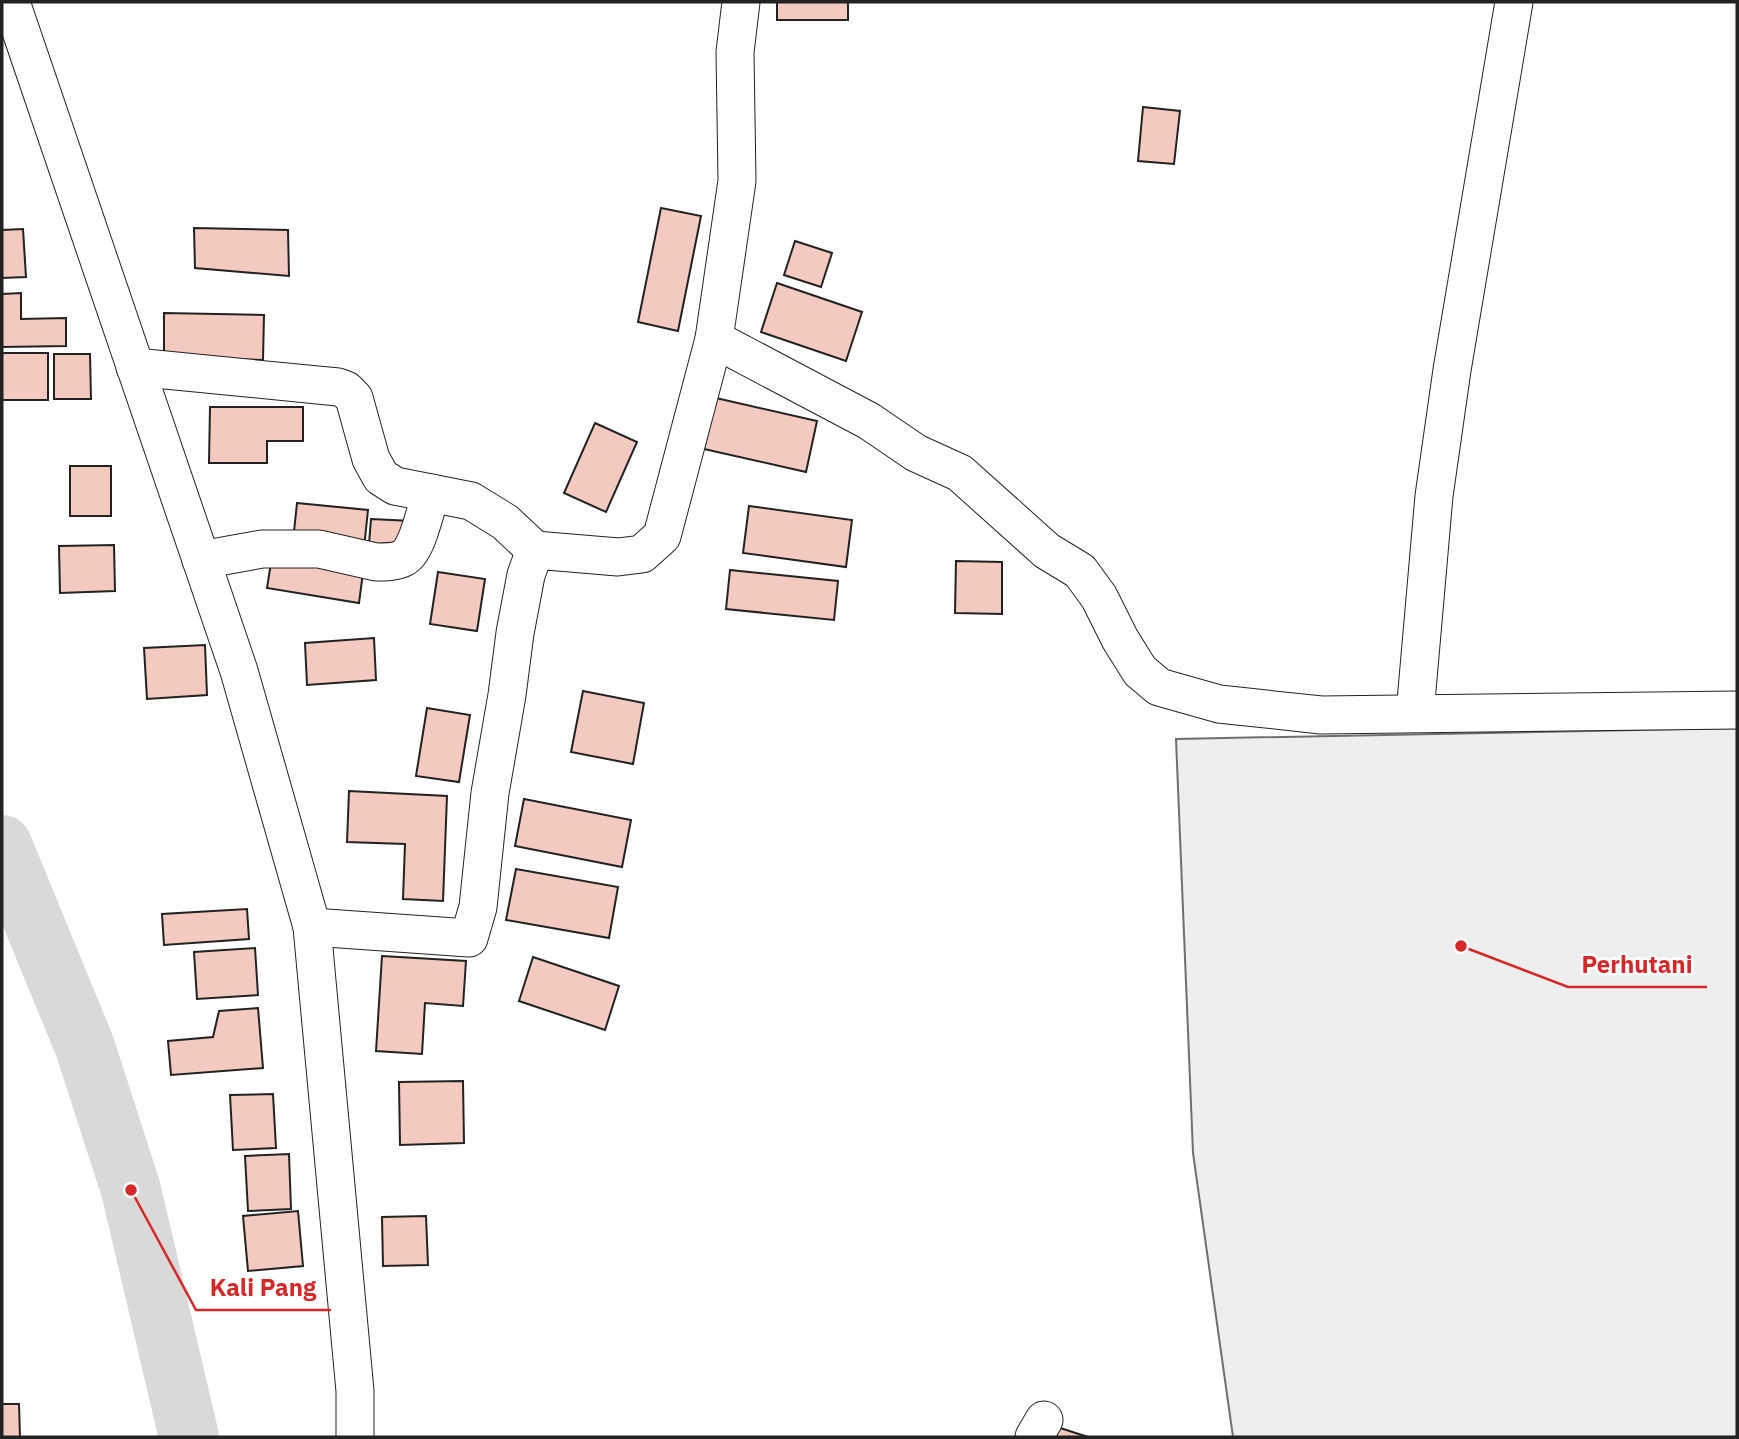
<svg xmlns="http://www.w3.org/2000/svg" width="1739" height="1439" viewBox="0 0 1739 1439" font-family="'IBM Plex Sans',sans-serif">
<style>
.green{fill:#eee;stroke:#6f6f6f;stroke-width:2}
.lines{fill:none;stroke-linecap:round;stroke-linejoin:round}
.river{stroke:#d9d9d9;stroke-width:60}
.building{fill:#f3c9c0;stroke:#222;stroke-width:2}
.minor-casing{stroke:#222;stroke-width:39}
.minor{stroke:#fff;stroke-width:37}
.leader{fill:none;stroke:#d62828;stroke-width:2.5}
.callout-dot{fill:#d62828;stroke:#fff;stroke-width:2.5}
.callout-label{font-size:24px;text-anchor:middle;font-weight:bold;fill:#d62828;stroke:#fff;stroke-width:5;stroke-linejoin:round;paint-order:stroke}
</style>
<rect width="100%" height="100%" fill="#fff"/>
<!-- green -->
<path class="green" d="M1737 728V1437H1233L1193 1153 1176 739Z"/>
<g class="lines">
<!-- river -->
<path class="river" d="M2 845 85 1047 131 1190 189 1437"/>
</g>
<!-- building -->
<g class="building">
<rect x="777" y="2" width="71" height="18"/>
<path d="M1143 107 1180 111 1174 164 1138 161Z"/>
<path d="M661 208 701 216 678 331 638 322Z"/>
<path d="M194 228 288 230 289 276 195 268Z"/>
<path d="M23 229 26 277 2 278V230Z"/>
<path d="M795 241 832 253 821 287 784 275Z"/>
<path d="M777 283 862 312 846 361 761 332Z"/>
<path d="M21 293V319L66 318V346L2 347V294Z"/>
<path d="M164 313 264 315 263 360 164 358Z"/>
<rect x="2" y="353" width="46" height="47"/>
<path d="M54 354H90L91 399H54Z"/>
<path d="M716 398 817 421 806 472 704 449Z"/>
<path d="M210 407H303V441H267V463H209Z"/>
<path d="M595 423 637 442 606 512 564 493Z"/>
<rect x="70" y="466" width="41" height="50"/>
<path d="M297 503 368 510 364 548 293 541Z"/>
<path d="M749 506 852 520 846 567 743 553Z"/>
<path d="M371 519 412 521 410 546 369 544Z"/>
<path d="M114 545 115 591 60 593 59 546Z"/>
<path d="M273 550 364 565 359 603 267 588Z"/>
<path d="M956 561 1002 562V614L955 613Z"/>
<path d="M730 570 838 581 834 620 726 609Z"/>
<path d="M438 572 485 579 477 631 430 624Z"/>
<path d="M374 638 376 680 307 685 305 643Z"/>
<path d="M205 645 207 695 147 699 144 648Z"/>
<path d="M583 691 644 703 633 764 571 752Z"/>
<path d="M427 708 470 715 459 782 416 776Z"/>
<path d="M349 791 447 796 443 901 403 899 405 844 347 842Z"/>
<path d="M524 799 631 820 622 867 515 846Z"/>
<path d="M516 869 618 887 609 938 506 920Z"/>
<path d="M247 909 249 939 164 945 162 914Z"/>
<path d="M255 948 258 995 197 999 194 952Z"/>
<path d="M382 956 466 961 463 1006 425 1003 422 1054 376 1051Z"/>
<path d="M533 957 619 986 605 1030 519 1001Z"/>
<path d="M258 1008 263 1068 171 1075 168 1041 213 1037 219 1011Z"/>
<path d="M463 1081 464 1143 400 1145 399 1082Z"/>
<path d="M273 1094 276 1148 233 1150 230 1095Z"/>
<path d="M289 1154 291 1209 248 1211 245 1156Z"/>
<path d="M298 1211 303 1266 248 1271 243 1216Z"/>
<path d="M426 1216 428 1265 383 1266 382 1217Z"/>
<path d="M2 1404H19L20 1437H2Z"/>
<path d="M1051 1425 1088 1437H1047Z"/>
</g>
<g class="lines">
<defs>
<g id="minor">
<path d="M11 2 239 671 312 927 355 1391V1437"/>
<path d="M714 339 869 421 916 453 960 473 1047 551 1080 571 1099 597 1120 639 1140 671 1159 687 1219 704 1321 715 1737 710"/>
<path d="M135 367 338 387 346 390 354 398 371 459 381 477 395 486 471 501 505 522 535 550"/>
<path d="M201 560 262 549H319L376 562C384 562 396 562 403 558 417 553 426 507 431 493"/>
<path d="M1415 713 1434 496 1452 370 1514 2"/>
<path d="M312 927 469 938 478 907 490 793 507 695 515 633 526 575 535 550 618 557 642 554 662 536 714 339 737 181 735 52 741 2"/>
<path d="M1034 1437 1044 1420"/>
</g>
</defs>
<!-- minor casing -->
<use href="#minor" class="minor-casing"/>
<!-- minor -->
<use href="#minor" class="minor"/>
</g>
<!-- callouts -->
<path class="leader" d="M1461 946L1568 987H1707M131 1190L196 1310H331"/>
<g class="callout-dot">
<circle cx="1461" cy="946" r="7"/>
<circle cx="131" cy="1190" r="7"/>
</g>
<g class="callout-label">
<text x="1637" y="973">Perhutani</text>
<text x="263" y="1296">Kali Pang</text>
</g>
<!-- border -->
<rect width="1739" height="1439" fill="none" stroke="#222222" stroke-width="7"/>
</svg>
